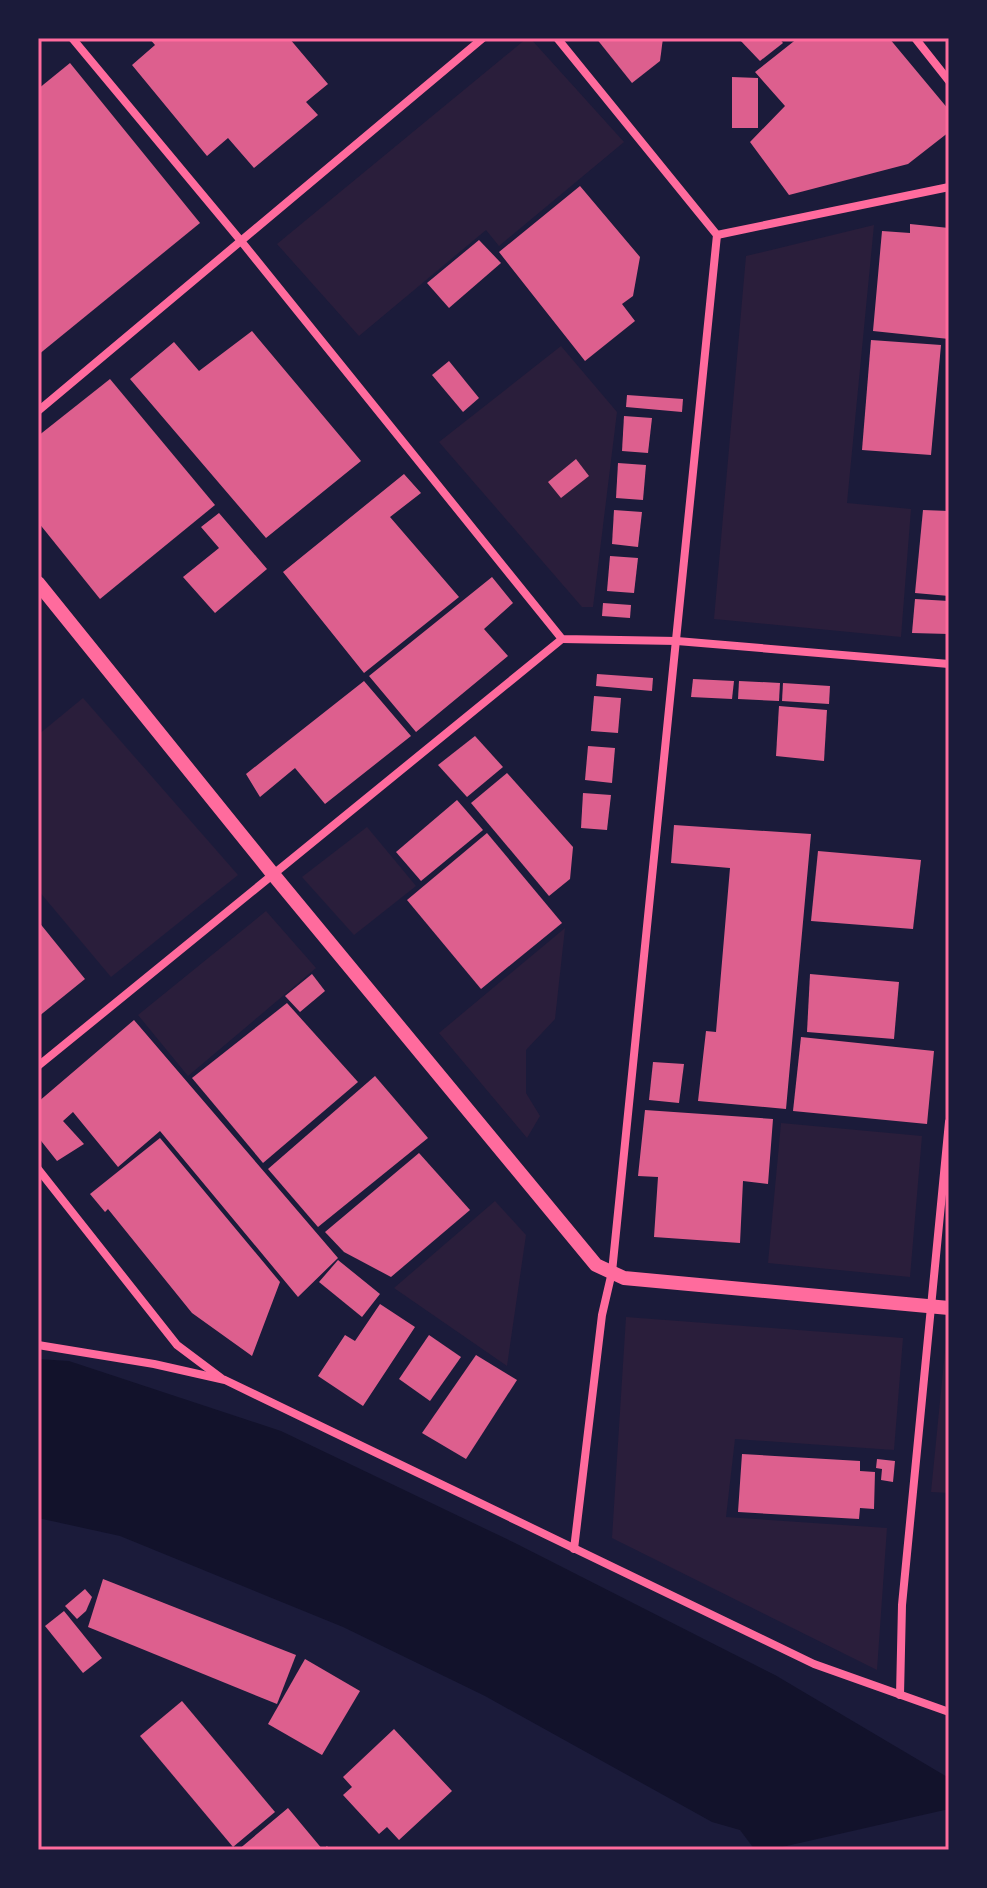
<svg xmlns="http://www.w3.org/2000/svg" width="987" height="1888" viewBox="0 0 987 1888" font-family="'Fira Sans Condensed',sans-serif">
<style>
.green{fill:#2a1e3b}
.water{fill:#12122b}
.pier{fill:#1b1b3a}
.building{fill:#dd5f8e}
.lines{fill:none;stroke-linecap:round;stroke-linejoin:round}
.minor{stroke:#ff6b9d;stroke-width:8}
.tertiary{stroke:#ff6b9d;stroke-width:14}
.neatline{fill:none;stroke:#ff6b9d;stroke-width:3}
</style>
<rect width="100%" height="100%" fill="#1b1b3a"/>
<!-- green -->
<g class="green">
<path d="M527 38H530L624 142 499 246 486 230 359 336 277 244Z"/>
<path d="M874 225 847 503 911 509 901 637 714 619 746 256Z"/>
<path d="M561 346 617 412 593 607H582L439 442Z"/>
<path d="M83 698 238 875 111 977 38 890V735Z"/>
<path d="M367 827 416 886 354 935 302 877Z"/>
<path d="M266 911 316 968 188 1076 138 1015Z"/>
<path d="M565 928 555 1019 526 1050V1093L540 1116 527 1138 439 1033Z"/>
<path d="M781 1123 922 1136 910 1277 768 1263Z"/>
<path d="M495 1201 526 1235 507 1366 394 1288Z"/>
<path d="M626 1317 903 1338 894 1450 735 1439 726 1517 887 1528 877 1670 612 1538Z"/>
<path d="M946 1341 949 1342V1493L931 1492Z"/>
</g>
<!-- water -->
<path class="water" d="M38 1359 69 1361 281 1431 515 1543 775 1675 949 1778V1850H755L740 1830 712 1822 485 1696 343 1627 120 1536 38 1518Z"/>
<!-- pier -->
<path class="pier" d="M949 1809V1850H769Z"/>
<!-- building -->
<g class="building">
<path d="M149 38H289L328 84 306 102 318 115 254 168 228 138 207 156 132 65 155 45Z"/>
<path d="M596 38H663L660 61 632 83Z"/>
<path d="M738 38H779L783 43 760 61Z"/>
<path d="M798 38H889L949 110V132L908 164 789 195 750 142 785 106 755 72Z"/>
<path d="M70 63 200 223 38 355V89Z"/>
<path d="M732 77 758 78V128H732Z"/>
<path d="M580 186 640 257 633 296 622 304 635 321 585 361 499 252Z"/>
<path d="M910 224 949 228V339L873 331 882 231 910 233Z"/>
<path d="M479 240 501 263 449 308 427 283Z"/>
<path d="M252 331 361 461 266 538 130 379 174 342 199 371Z"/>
<path d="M871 340 941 345 931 455 862 450Z"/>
<path d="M449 361 479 398 463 412 432 375Z"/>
<path d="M110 379 215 505 100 599 38 522V436Z"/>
<path d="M627 395 683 399 682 412 626 407Z"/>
<path d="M624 416 652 418 648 453 622 451Z"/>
<path d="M576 459 589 476 561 498 548 482Z"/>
<path d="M618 463 646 465 643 500 616 498Z"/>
<path d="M404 474 421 493 390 517 459 597 364 673 283 572Z"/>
<path d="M614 510 642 512 638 547 612 544Z"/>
<path d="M923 510 949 511V596L915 593Z"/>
<path d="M219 513 267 569 215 613 183 577 219 548 201 527Z"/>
<path d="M610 556 638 558 634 593 607 591Z"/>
<path d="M492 577 513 603 484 629 508 656 416 732 369 676Z"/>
<path d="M915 599 949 601V634L912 633Z"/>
<path d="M603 603 631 605 630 618 602 616Z"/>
<path d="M597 674 653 678 652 691 596 686Z"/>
<path d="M693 679 734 681 732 699 691 697Z"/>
<path d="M364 681 411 736 325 804 295 768 260 797 246 774Z"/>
<path d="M739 681 780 683 779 701 738 699Z"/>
<path d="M783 683 830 686 829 704 782 701Z"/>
<path d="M594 696 621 698 618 733 591 731Z"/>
<path d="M779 706 827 710 824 761 776 756Z"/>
<path d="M475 736 503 767 467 797 438 765Z"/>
<path d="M588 746 615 748 612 783 585 780Z"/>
<path d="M507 773 573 847 570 879 549 896 471 803Z"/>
<path d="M583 793 611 795 607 830 581 828Z"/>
<path d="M457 800 483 830 421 881 396 852Z"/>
<path d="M674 825 811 834 786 1109 698 1101 706 1031 716 1032 730 868 671 863Z"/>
<path d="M487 833 562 923 481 989 407 900Z"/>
<path d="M818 851 921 860 913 929 811 921Z"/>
<path d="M38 921 85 979 38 1017Z"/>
<path d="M312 974 325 991 300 1012 285 996Z"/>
<path d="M810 974 899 982 894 1039 807 1032Z"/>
<path d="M287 1003 358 1082 263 1163 192 1078Z"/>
<path d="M134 1020 338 1258 298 1297 160 1131 118 1167 73 1112 63 1121 84 1144 57 1161 38 1137V1102Z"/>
<path d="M801 1037 934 1051 927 1124 793 1111Z"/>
<path d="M653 1062 684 1064 679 1103 649 1100Z"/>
<path d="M375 1076 428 1138 318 1227 268 1169Z"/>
<path d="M645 1110 773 1119 768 1184 743 1181 740 1243 654 1237 658 1177 638 1176Z"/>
<path d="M160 1138 280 1282 252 1356 192 1313 108 1209 105 1212 90 1194Z"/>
<path d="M419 1153 470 1210 391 1277 344 1252 325 1232Z"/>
<path d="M338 1260 380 1294 362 1317 319 1282Z"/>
<path d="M380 1304 415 1327 363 1406 318 1376 345 1335 355 1341Z"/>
<path d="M429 1335 461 1357 430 1401 399 1379Z"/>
<path d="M476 1355 517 1380 466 1459 422 1433Z"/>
<path d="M742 1454 860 1461V1471L875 1472 874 1509 860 1508 859 1519 738 1512Z"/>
<path d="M877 1459 895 1461 893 1482 881 1480 882 1469 876 1468Z"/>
<path d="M103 1579 296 1655 277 1704 88 1627Z"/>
<path d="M85 1589 92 1597 86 1611 77 1619 65 1606Z"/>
<path d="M64 1611 102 1658 83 1673 45 1626Z"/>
<path d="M305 1659 360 1691 322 1755 268 1724Z"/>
<path d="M182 1701 275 1812 233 1847 140 1736Z"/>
<path d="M394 1729 452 1791 399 1840 387 1827 379 1834 343 1795 352 1787 343 1777Z"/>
<path d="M288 1808 323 1850 327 1846 330 1850H238Z"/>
</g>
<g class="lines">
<!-- minor -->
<g class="minor">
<path d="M72 38 241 241 562 639 677 641 949 664"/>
<path d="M557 38 717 235 612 1272 602 1315 574 1549"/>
<path d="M915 38 949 81"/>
<path d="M717 235 949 187"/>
<path d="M38 411 483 38"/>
<path d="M38 1066 562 639"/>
<path d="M38 1169 177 1345 221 1378"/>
<path d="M38 1345 154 1364 225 1380 814 1664 949 1712"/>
<path d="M900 1695 902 1605 949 1122"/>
</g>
<!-- tertiary -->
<path class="tertiary" d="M38 583 272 873 596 1265 624 1278 949 1308"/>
</g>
<!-- border -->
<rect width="987" height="1888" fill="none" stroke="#1b1b3a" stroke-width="80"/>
<rect x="40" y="40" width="907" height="1808" class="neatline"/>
</svg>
